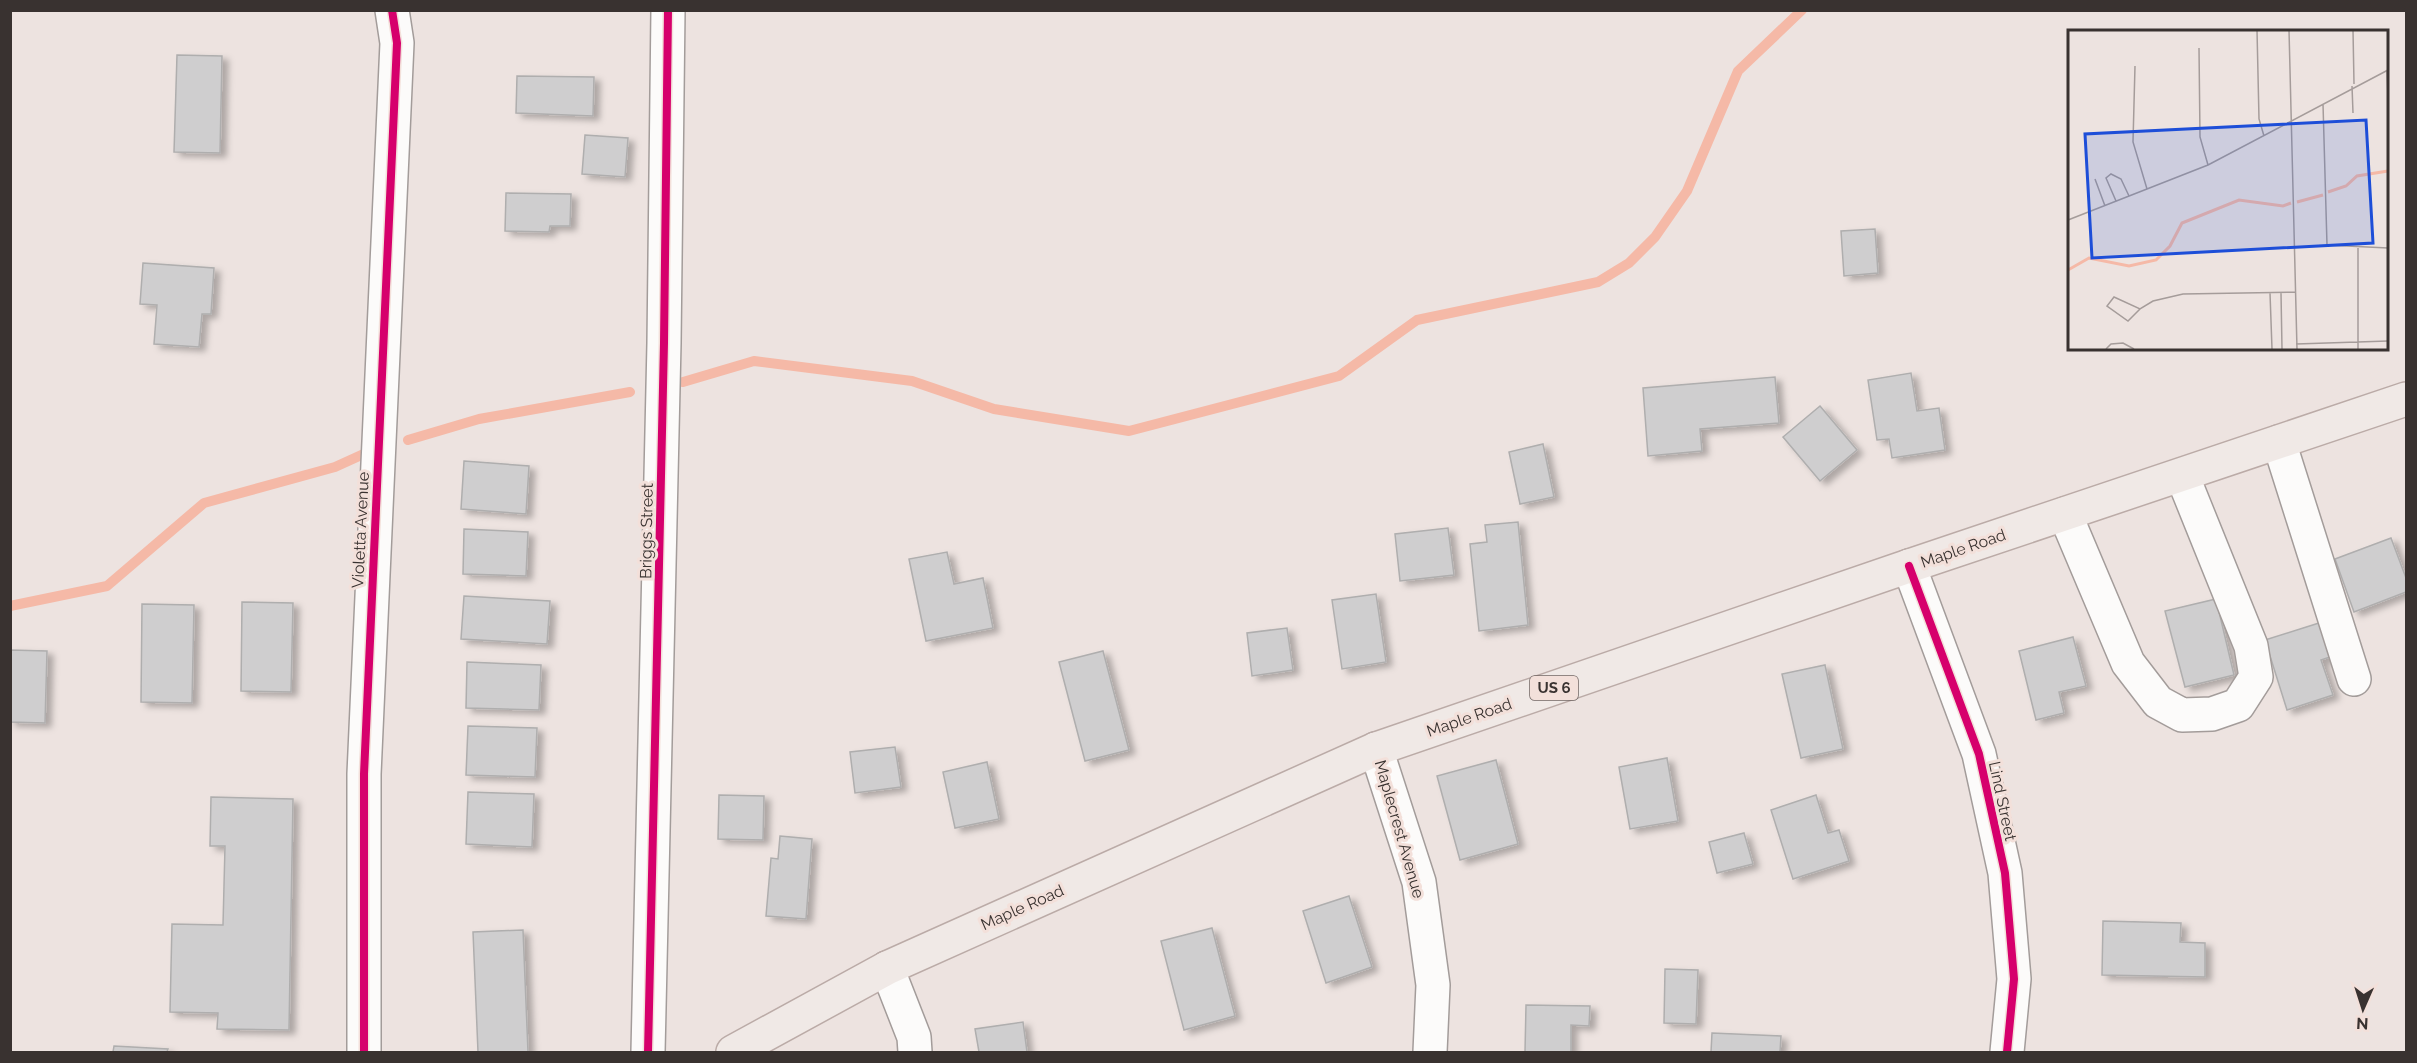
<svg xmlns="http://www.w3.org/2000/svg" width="2417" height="1063" viewBox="0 0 2417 1063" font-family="Raleway,sans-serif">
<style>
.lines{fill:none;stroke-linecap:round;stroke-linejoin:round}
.stream{stroke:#f5b9a7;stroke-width:10}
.building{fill:#cfcecf;stroke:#afaeae;stroke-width:1.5;filter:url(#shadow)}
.minor-casing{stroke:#a39c9a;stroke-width:36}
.major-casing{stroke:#bbaba7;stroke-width:36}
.minor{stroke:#fcfbfa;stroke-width:33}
.major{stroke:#f0e9e6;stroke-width:33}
.cycleway-casing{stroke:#f3e0da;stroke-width:11}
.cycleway{stroke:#d6006c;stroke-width:8}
.labels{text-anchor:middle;stroke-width:6;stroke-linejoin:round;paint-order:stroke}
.shield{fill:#f3e0da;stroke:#716663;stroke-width:1.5}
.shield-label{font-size:15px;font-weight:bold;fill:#393230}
.street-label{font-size:16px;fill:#393230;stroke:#f3e0da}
.inset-river{fill:none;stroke:#f5b9a7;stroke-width:3}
.inset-road{fill:none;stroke:#a59c9a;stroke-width:1.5}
.view{fill:#1d4ed8;fill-opacity:0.15;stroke:#1d4ed8;stroke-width:3}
.inset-edge{fill:none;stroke:#393230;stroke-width:3}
</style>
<defs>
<filter id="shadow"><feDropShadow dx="6" dy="4" stdDeviation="3" flood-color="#0004"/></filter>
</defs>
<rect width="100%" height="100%" fill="#ede3e0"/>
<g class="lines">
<!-- stream -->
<g class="stream">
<path d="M683 382 754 361 912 381 994 409 1129 431 1339 376 1417 320 1598 282 1629 263 1655 237 1687 191 1738 71 1802 10"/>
<path d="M408 440 479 419 630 392"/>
<path d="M10 606 107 586 204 503 335 467 368 452"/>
</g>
</g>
<!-- building -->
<g class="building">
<path d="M177 55 222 56 220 153 174 152Z"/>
<path d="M517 76 594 77 593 116 516 113Z"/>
<path d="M585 135 628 138 625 177 582 174Z"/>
<path d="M506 193 571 194 570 226H550L549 232 505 231Z"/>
<path d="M1875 229 1878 273 1844 276 1841 231Z"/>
<path d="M143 263 214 268 211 314H202L199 347 154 344 157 305 140 304Z"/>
<path d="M1911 373 1917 411 1939 408 1945 450 1892 458 1889 439 1877 440 1868 380Z"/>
<path d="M1775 377 1779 423 1700 429 1702 451 1648 456 1643 388Z"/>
<path d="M1820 406 1857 450 1820 481 1783 437Z"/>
<path d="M1543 444 1554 497 1520 504 1509 452Z"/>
<path d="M464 461 529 466 526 514 461 509Z"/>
<path d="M1518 522 1528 625 1479 631 1470 544 1487 542 1485 525Z"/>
<path d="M1448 528 1454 575 1400 581 1395 534Z"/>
<path d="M464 529 528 532 526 576 463 574Z"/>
<path d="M2391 538 2406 578V592L2354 612 2335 559Z"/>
<path d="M947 552 954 584 983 578 993 628 926 641 909 559Z"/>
<path d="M1376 594 1386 662 1342 669 1332 600Z"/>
<path d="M464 596 550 601 547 644 461 639Z"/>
<path d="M2216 599 2234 675 2185 687 2165 611Z"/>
<path d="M242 602 293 603 291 692 241 691Z"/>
<path d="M142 604 194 605 192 703 141 702Z"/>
<path d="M2319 623 2330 657 2321 660 2333 695 2287 710 2265 640Z"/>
<path d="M1287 628 1293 670 1252 676 1247 633Z"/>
<path d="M2073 637 2086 686 2059 692 2064 713 2036 720 2019 651Z"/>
<path d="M10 650 47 651 45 723 10 722Z"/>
<path d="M1103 651 1129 750 1085 761 1059 662Z"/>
<path d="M467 662 541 665 539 710 466 708Z"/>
<path d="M1825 665 1843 749 1801 758 1782 674Z"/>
<path d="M468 726 537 728 535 777 466 775Z"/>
<path d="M895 747 901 787 855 793 850 752Z"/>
<path d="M1667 758 1678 821 1630 829 1619 767Z"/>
<path d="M1496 760 1518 844 1460 860 1437 776Z"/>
<path d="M987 762 999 819 955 828 943 772Z"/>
<path d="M468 792 534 794 532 847 466 844Z"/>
<path d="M719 795 764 796 763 840 718 839Z"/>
<path d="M1816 795 1828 833 1839 830 1849 861 1793 879 1771 810Z"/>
<path d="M211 797 293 799 289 1030 217 1029 218 1013 170 1012 172 924 223 925 225 846H210Z"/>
<path d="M1744 833 1753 864 1717 873 1709 842Z"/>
<path d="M780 836 812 839 806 919 766 916 771 858 778 859Z"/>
<path d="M1349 896 1372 967 1326 983 1303 911Z"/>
<path d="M2103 921 2181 923 2180 942 2205 943V977L2102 975Z"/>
<path d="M1212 928 1235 1016 1184 1030 1161 941Z"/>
<path d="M523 930 528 1052H478L473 932Z"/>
<path d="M1665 969 1698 970 1696 1024 1664 1023Z"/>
<path d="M1526 1005 1590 1006 1589 1026 1571 1025V1052H1525Z"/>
<path d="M1023 1022 1027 1052H979L975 1029Z"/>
<path d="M1712 1033 1781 1036 1780 1052H1711Z"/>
<path d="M114 1046 168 1049 167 1052H113Z"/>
</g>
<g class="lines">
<defs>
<g id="minor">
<path d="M2279 442 2354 679"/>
<path d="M2065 514 2128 663 2158 702 2182 715 2212 714 2238 705 2256 677 2251 646 2182 475"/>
<path d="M1909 566 1979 754 2005 873 2014 979 2007 1052"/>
<path d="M1376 749 1419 882 1433 985 1430 1052"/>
<path d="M887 968 914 1037 915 1052"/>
<path d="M364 1052V774L397 43 392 10"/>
<path d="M648 1052 664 343 668 10"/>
</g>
<path id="major" d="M733 1052 887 968 1376 749 1909 566 2406 399"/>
</defs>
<!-- minor casing -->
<use href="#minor" class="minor-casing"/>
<!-- major casing -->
<use href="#major" class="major-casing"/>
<!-- minor -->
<use href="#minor" class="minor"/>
<!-- major -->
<use href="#major" class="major"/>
<defs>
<g id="cycleway">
<path d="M1909 566 1979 754 2005 873 2014 979 2007 1052"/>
<path d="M364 1052V774L397 43 392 10"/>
<path d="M648 1052 664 343 668 10"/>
</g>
</defs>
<!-- cycleway casing -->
<use href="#cycleway" class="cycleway-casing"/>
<!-- cycleway -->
<use href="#cycleway" class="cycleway"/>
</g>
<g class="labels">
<!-- shield labels -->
<rect class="shield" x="1530" y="676" width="48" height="24" rx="4.5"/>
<g class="shield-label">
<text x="1554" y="693">US 6</text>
</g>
<!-- street labels -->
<g class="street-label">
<text transform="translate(360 530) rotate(-87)" y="6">Violetta Avenue</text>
<text transform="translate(646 531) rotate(-89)" y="6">Briggs Street</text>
<text transform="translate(1963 548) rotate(-19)" y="6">Maple Road</text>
<text transform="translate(1469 717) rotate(-19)" y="6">Maple Road</text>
<text transform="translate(2003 801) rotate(78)" y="6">Lind Street</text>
<text transform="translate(1400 829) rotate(74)" y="6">Maplecrest Avenue</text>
<text transform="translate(1022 907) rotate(-24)" y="6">Maple Road</text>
</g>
</g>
<!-- overview -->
<g transform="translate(2068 30)">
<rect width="320" height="320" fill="#ede3e0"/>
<path class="inset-river" d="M260 162 278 156 289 146 320 141M229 172 255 165M0 240 21 228 61 236 88 230 102 216 114 193 171 170 215 176 223 173"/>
<path class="inset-road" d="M189 0 191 89 196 106M221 0 229 319M285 0 286 54M131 18 132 107 140 135M67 36 65 112 79 159M319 40 320 68M284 56 285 83M255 74 259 215 320 218M27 149 37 176M48 171 38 148 43 144 53 149 61 166M0 190 140 135 320 40M290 218V319M202 263 204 319M213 263 214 319M72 279 60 291 39 276 46 267 72 279 85 271 115 264 228 262M228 314 320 311M38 319 43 314 55 313 66 319"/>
<path class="view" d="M298 90 305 213 24 228 17 104Z"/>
<rect width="320" height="320" class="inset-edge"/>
</g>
<!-- border -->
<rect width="2417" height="1063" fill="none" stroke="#393230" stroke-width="24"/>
<!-- north arrow -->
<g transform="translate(2363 1009) rotate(183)" stroke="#f3e0da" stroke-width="4.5" paint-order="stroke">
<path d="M0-4.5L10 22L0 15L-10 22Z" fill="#393230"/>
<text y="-9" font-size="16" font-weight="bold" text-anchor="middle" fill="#393230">N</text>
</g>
</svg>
